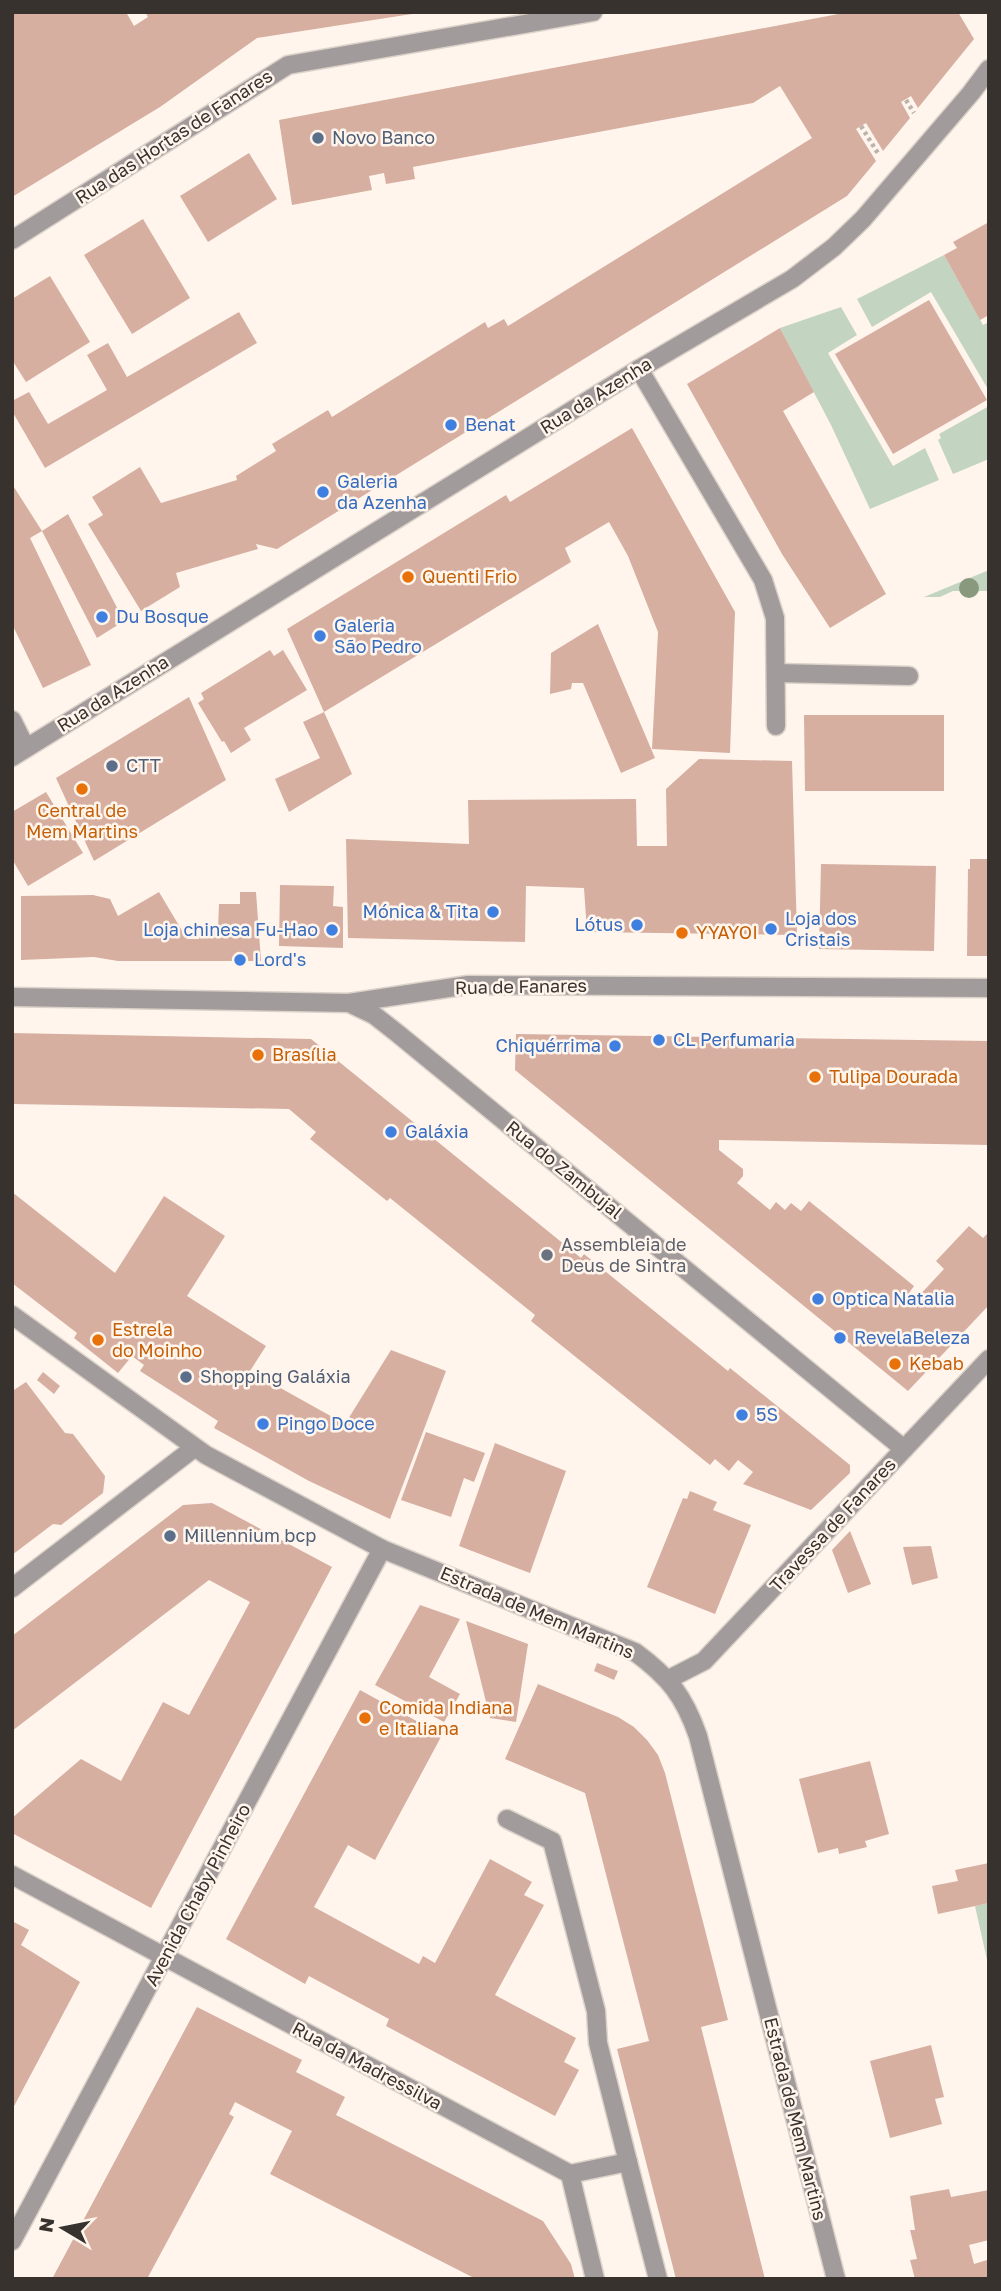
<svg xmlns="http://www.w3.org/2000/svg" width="1001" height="2291" viewBox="0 0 1001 2291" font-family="'Golos Text',sans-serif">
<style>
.green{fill:#c3d5c1}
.building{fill:#d6afa1}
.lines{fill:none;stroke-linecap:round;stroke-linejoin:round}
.minor-casing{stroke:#dbd2ca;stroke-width:21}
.path{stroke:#bbb3ac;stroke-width:4.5;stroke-dasharray:3.5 3.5;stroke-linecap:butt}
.minor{stroke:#a29b9b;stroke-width:18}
.tree{fill:#89997e}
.service-dot{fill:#5c6f8a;stroke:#fff5ec;stroke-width:2.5}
.shop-dot{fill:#3f7fe0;stroke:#fff5ec;stroke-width:2.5}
.food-dot{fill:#e8710a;stroke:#fff5ec;stroke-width:2.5}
.worship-dot{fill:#6b7280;stroke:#fff5ec;stroke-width:2.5}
.labels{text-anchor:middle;stroke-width:5;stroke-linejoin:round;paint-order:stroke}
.street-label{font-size:18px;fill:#37322e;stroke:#fff5ec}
.service-label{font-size:18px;fill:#4e5e75;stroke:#fff5ec;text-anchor:start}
.shop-label{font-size:18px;fill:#366cbe;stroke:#fff5ec;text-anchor:start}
.food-label{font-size:18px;fill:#c56008;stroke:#fff5ec;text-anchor:start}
.worship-label{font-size:18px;fill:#5b616d;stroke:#fff5ec;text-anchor:start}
</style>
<rect width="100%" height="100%" fill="#fff5ec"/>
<!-- green -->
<g class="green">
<path d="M944 255 983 325 989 322V391L931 292 872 327 857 299Z"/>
<path d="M841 307 857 335 828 353 893 466 925 448 939 480 870 509 831 425 780 328Z"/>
<path d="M989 406V459L953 474 938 440 941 438 939 434Z"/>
<path d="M989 570V591H953L940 597H924Z"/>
<path d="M989 1903V1969L975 1906Z"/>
</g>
<!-- building -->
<g class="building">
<path d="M12 12H126L134 26 148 17 145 12 412 14 257 38 160 107 12 197Z"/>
<path d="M849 12H958L974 39 918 108 911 96 901 102 910 118 883 151 866 123 856 129 876 161 847 196 277 549 256 544 258 549 176 573 180 587 141 611 88 524 103 515 92 497 140 467 161 503 237 480 236 476 276 451 272 444 328 410 332 417 485 322 488 328 504 319 508 326 812 138 780 86 753 103 413 167 415 179 386 184 384 173 369 176 372 190 292 205 279 120Z"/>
<path d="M249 153 277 199 208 242 180 196Z"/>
<path d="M143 219 190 298 132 334 84 255Z"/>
<path d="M989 222V315L980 320 944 255 957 248 953 242Z"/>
<path d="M50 276 90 342 26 382 12 360V299Z"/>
<path d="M929 300 987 400 893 454 835 354Z"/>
<path d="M239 312 257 343 45 468 12 411V401L29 392 48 424 107 390 87 355 108 343 127 377Z"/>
<path d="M780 328 814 392 783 411 886 594 830 628 782 554 687 384Z"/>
<path d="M632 428 735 612 730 753 652 749 658 632 628 556 609 522 565 548 571 562 324 712 287 629 506 495 510 502Z"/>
<path d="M12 484 42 531 30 538 91 665 43 688 12 624Z"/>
<path d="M68 514 124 621 97 638 42 531Z"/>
<path d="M598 624 655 758 621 773 583 683H572L571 689 550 694 551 653Z"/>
<path d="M270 650 274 656 283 650 307 690 244 728 251 740 231 753 224 741 222 742 198 703 204 699 201 693Z"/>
<path d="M189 697 226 780 94 861 56 778Z"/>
<path d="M324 712 352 774 289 812 275 779 320 758 303 722Z"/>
<path d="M804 715H944V791H805Z"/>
<path d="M699 759 792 761 797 935 587 932 584 888 526 886 525 942 348 938 346 839 469 844 468 800 636 799 637 846H667L666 789Z"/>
<path d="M46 792 83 853 28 886 12 859V812Z"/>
<path d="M970 859H989V956H967L968 869H970Z"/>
<path d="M821 864 936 866 934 951 819 949Z"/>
<path d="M280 885 334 886 333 906 343 907V948L279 946Z"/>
<path d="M159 892 187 939H199V928L218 929 219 904H240V892H256L261 961H118L94 957 21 960V896L93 895 110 899 118 916Z"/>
<path d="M12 1033 311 1039 581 1258 584 1254 728 1371 730 1368 850 1465V1473L811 1510 743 1484 753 1472 738 1460 729 1471 715 1459 710 1465 531 1321 535 1315 390 1198 387 1201 310 1139 316 1132 289 1109 12 1104Z"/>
<path d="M516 1034 989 1041V1145L719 1140V1150L743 1169V1176L737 1183 770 1210 776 1202 785 1210 791 1203 801 1211 809 1201 914 1286 909 1293 916 1299 944 1269 936 1261 969 1226 983 1238 989 1232V1305L908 1391 515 1070Z"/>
<path d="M12 1192 115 1273 164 1196 225 1236 187 1296 266 1346 250 1371 345 1424 391 1350 446 1371 390 1519 309 1481 214 1428 218 1421 140 1371 144 1365 132 1356 118 1373 74 1338 77 1333 12 1283Z"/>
<path d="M43 1372 60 1386 54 1394 37 1380Z"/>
<path d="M26 1382 65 1433 73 1434 105 1476 103 1493 61 1525 53 1524 12 1555V1388L14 1390Z"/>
<path d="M426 1432 485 1453 474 1482 464 1478 451 1517 401 1500Z"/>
<path d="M495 1443 566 1471 530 1573 459 1546Z"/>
<path d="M690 1491 717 1502 713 1510 751 1525 715 1614 647 1587 683 1498 687 1499Z"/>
<path d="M212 1503 332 1567 151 1908 12 1833V1818L81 1759 121 1781 163 1702 189 1715 250 1602 209 1580 12 1731V1636L183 1505Z"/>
<path d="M850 1531 871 1584 848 1593 832 1550Z"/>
<path d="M931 1546 938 1578 912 1585 903 1547Z"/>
<path d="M420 1605 460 1619 429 1677 460 1694 444 1722 375 1685Z"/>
<path d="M466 1621 528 1644 516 1722 490 1718Z"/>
<path d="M597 1663 618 1671 614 1680 594 1671Z"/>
<path d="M538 1684 618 1717 634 1727 647 1740 658 1755 665 1773 728 2020 701 2027 765 2279H676L617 2049 649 2041 585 1793 505 1759Z"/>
<path d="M360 1690 442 1735 375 1860 348 1845 314 1907 419 1964 423 1956 435 1963 490 1859 532 1882 524 1895 544 1905 495 1995 576 2038 564 2062 579 2070 555 2116 386 2026 389 2019 309 1976 305 1984 226 1939Z"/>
<path d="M870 1761 889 1834 865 1841 867 1847 839 1854 838 1848 818 1853 799 1779Z"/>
<path d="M989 1863V1903L938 1914 932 1886 958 1881 955 1870Z"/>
<path d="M12 1921 29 1930 21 1945 80 1982 12 2110Z"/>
<path d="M197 2007 302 2060 296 2072 345 2097 336 2115 543 2221 571 2264 575 2279H476L270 2174 292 2131 235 2102 229 2114 234 2117 147 2279H52Z"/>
<path d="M931 2045 944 2097 935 2099 942 2124 890 2138 870 2061Z"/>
<path d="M949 2189 951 2197 989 2190V2240L969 2245 974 2264 987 2260 989 2279H915L910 2260 917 2259 910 2230H915L910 2196Z"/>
</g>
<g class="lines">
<defs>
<g id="minor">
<path d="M12 240 288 65 593 12"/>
<path d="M639 369 763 580 775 618 776 726"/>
<path d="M776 673 909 676"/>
<path d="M12 720 26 748"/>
<path d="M12 757 639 369 792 279 834 247 863 219 971 93 989 69"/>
<path d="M12 997 349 1003 468 985 989 988"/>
<path d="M349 1003 374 1015 397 1033 904 1449"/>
<path d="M12 1315 206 1455 382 1549 635 1652C669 1677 684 1696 698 1736L836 2279"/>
<path d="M12 1588 194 1448"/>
<path d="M669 1679 704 1661 989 1359"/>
<path d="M12 1875 570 2174 628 2162 598 2043 596 2011 552 1841 507 1819"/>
<path d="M628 2162 658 2279"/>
<path d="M570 2174 595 2279"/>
<path d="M12 2241 382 1549"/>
</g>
</defs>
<!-- minor casing -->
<use href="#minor" class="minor-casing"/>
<!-- path -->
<g class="path">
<path d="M906 100 914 113"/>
<path d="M861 126 879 155"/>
</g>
<!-- minor -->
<use href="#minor" class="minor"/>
</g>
<!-- trees -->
<circle class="tree" cx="969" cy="588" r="10"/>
<!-- markers -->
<g class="service-dot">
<circle cx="318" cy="138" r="7"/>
<circle cx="112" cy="766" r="7"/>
<circle cx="186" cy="1377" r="7"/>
<circle cx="170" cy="1536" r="7"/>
</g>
<g class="shop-dot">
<circle cx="451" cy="425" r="7"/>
<circle cx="323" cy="492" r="7"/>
<circle cx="102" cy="617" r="7"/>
<circle cx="320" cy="636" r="7"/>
<circle cx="493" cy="912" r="7"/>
<circle cx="637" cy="925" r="7"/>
<circle cx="771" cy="929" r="7"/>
<circle cx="332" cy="930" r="7"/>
<circle cx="240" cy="960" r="7"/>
<circle cx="659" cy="1040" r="7"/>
<circle cx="615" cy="1046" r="7"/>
<circle cx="391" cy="1132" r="7"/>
<circle cx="818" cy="1299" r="7"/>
<circle cx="840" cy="1338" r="7"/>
<circle cx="742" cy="1415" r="7"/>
<circle cx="263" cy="1424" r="7"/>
</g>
<g class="food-dot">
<circle cx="408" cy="577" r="7"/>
<circle cx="82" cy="789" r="7"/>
<circle cx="682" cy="933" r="7"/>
<circle cx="258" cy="1055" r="7"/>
<circle cx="815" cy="1077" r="7"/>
<circle cx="98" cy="1340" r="7"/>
<circle cx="895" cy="1364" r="7"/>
<circle cx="365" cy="1718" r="7"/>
</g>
<circle class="worship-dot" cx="547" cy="1255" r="7"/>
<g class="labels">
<!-- street labels -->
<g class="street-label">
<text transform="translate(174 137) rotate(-33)" y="6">Rua das Hortas de Fanares</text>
<text transform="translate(596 396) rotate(-32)" y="6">Rua da Azenha</text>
<text transform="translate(113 694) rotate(-32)" y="6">Rua da Azenha</text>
<text transform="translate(521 987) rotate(-1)" y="6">Rua de Fanares</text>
<text transform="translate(564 1170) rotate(39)" y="6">Rua do Zambujal</text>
<text transform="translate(833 1525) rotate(-47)" y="6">Travessa de Fanares</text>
<text transform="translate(537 1613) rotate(23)" y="6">Estrada de Mem Martins</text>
<text transform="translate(198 1895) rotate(-62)" y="6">Avenida Chaby Pinheiro</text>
<text transform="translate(367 2066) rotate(28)" y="6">Rua da Madressilva</text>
<text transform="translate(795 2119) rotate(76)" y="6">Estrada de Mem Martins</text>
</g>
<!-- service labels -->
<g class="service-label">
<text x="332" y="144">Novo Banco</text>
<text x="126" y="772">CTT</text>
<text x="200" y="1383">Shopping Galáxia</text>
<text x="184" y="1542">Millennium bcp</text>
</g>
<!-- shop labels -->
<g class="shop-label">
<text x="465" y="431">Benat</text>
<text x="337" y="488">Galeria<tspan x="337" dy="21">da Azenha</tspan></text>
<text x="116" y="623">Du Bosque</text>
<text x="334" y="632">Galeria<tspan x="334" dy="21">São Pedro</tspan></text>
<text x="479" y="918" text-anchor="end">Mónica &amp; Tita</text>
<text x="785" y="925">Loja dos<tspan x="785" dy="21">Cristais</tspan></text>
<text x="623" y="931" text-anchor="end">Lótus</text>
<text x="318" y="936" text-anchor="end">Loja chinesa Fu-Hao</text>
<text x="254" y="966">Lord's</text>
<text x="673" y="1046">CL Perfumaria</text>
<text x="601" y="1052" text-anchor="end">Chiquérrima</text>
<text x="405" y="1138">Galáxia</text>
<text x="832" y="1305">Optica Natalia</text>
<text x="854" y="1344">RevelaBeleza</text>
<text x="756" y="1421">5S</text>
<text x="277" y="1430">Pingo Doce</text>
</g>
<!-- food labels -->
<g class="food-label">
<text x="422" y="583">Quenti Frio</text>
<text x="82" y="817" text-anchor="middle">Central de<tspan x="82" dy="21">Mem Martins</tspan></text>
<text x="696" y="939">YYAYOI</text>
<text x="272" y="1061">Brasília</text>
<text x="829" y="1083">Tulipa Dourada</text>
<text x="112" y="1336">Estrela<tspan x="112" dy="21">do Moinho</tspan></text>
<text x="909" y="1370">Kebab</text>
<text x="379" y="1714">Comida Indiana<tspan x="379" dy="21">e Italiana</tspan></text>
</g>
<!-- worship labels -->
<g class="worship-label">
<text x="561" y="1251">Assembleia de<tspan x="561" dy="21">Deus de Sintra</tspan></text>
</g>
</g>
<!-- border -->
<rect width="1001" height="2291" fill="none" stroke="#37322e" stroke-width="28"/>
<!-- north arrow -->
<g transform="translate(63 2228) rotate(280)" stroke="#fff5ec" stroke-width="5" paint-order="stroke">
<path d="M0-5L12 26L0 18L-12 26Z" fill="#37322e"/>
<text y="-10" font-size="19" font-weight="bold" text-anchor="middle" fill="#37322e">N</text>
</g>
</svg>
